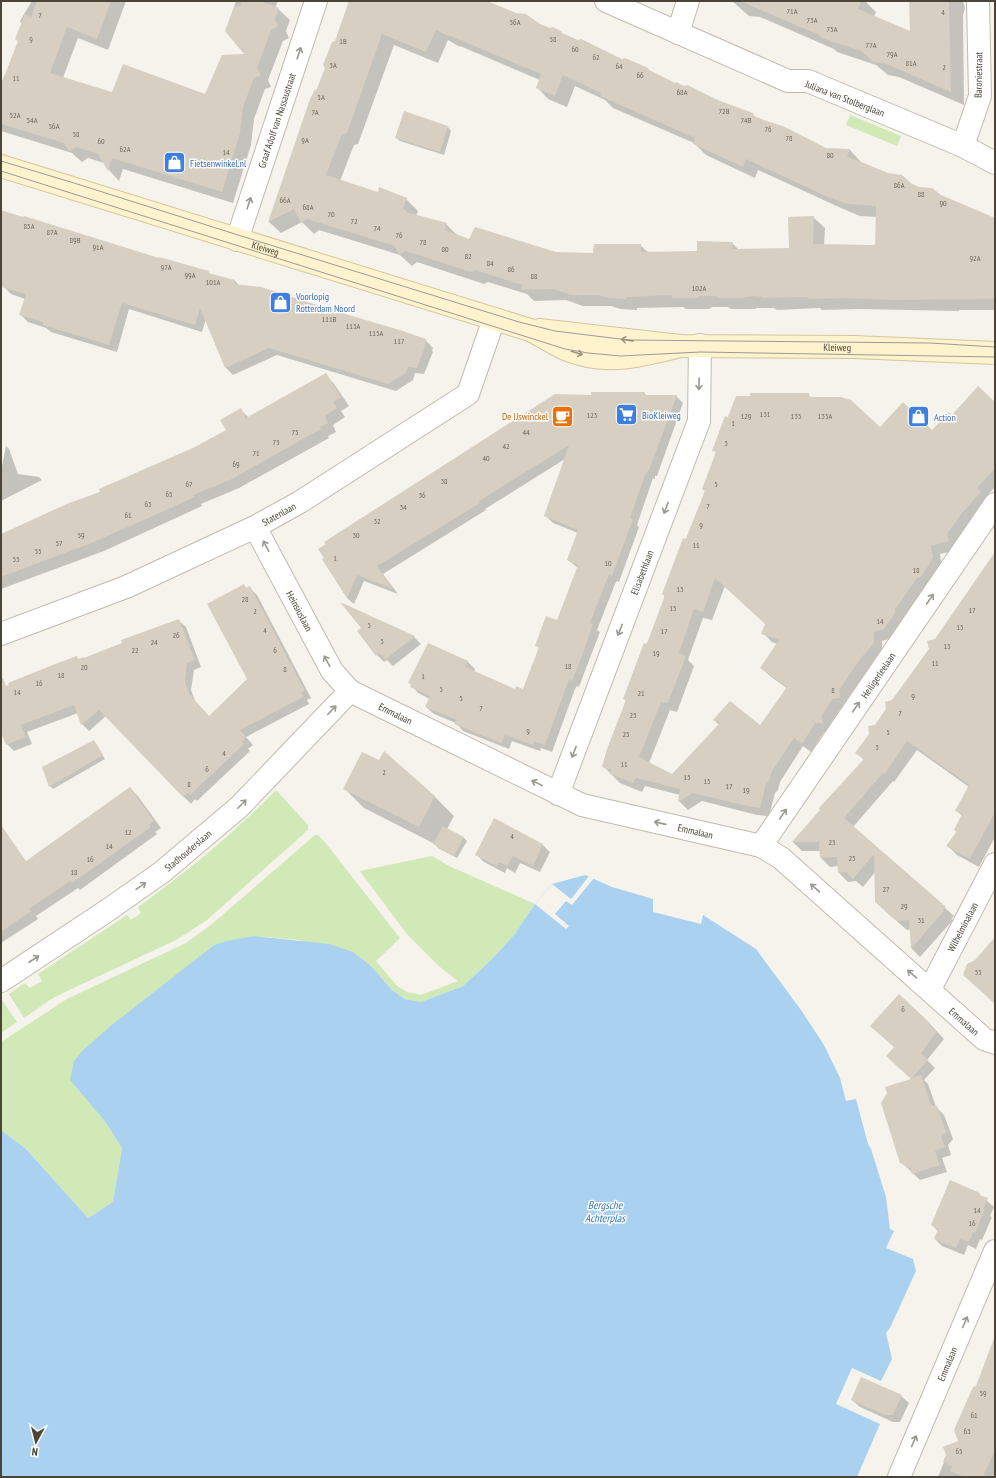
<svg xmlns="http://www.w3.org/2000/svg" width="996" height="1478" viewBox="0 0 996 1478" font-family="'PT Sans Narrow',sans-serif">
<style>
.green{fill:#d1e9b6}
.water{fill:#aad2f0}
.pier{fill:#f5f3ec}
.shadow{fill:#0003;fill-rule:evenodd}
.building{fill:#d7cfc1;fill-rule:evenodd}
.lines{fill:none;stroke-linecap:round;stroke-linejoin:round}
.street-casing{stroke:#c1bbae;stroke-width:24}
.secondary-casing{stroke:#d4c79c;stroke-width:24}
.street{stroke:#fff;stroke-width:22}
.secondary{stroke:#fef3cd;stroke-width:22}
.tram{stroke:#9a9a9a;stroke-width:1}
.oneway{stroke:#9b9892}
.oneway2{stroke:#9b937c}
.labels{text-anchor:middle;stroke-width:3;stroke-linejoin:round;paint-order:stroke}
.number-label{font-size:8px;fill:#6d675b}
.street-label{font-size:10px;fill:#4a4439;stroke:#fff}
.shop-label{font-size:10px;fill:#366cbe;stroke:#fff;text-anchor:start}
.food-label{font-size:10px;fill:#c56008;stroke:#fff;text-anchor:end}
.water-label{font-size:11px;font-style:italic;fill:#3077ae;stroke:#fff}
</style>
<rect width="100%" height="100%" fill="#f5f3ec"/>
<!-- green -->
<g class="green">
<path d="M850 115 901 136 897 146 846 125Z"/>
<path d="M276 790 308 825V830L207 920 176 940 65 992 50 1000 24 1018 9 994 25 983 30 988 42 981 38 974 127 915 131 920 141 913 138 907C187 872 234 833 276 790Z"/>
<path d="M315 835H318L324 841 400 938 376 961 397 986 407 992 421 995 458 981 440 967 406 933 360 871 432 856 449 866 535 904 514 935 491 960 463 986 421 1002 405 999 392 990 371 966 299 940 253 936 214 945 183 970 104 1120 122 1148 113 1202 88 1218 26 1149 1 1130V1042L67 999 186 943 212 924Z"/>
<path d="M1 999 17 1022 1 1033Z"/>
</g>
<!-- water -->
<path class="water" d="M585 875 612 887 653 899V912L701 924 703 915 756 949 801 1010 824 1045 840 1078 846 1101 856 1099 868 1144 871 1149 886 1197 890 1229 894 1231 886 1248 913 1259 916 1271 890 1328 886 1333 892 1359 881 1381 852 1368 836 1404 880 1424 857 1477H1V1130L26 1149 88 1218 113 1202 122 1148 104 1120 70 1080 74 1061 83 1050 113 1024 214 945 227 941 253 936 329 944 353 952 371 966 392 990 405 999 421 1002 463 986 491 960 514 935 535 904 552 884Z"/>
<!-- pier -->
<path class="pier" d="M589 876 594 878 572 905 566 901 555 914 569 926 566 929 535 904 552 884 571 899Z"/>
<!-- shadow -->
<g class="shadow">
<path d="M32 1H126L108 50 78 38 63 78 112 93 205 95 246 55 226 31 236 1H278L275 8 278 9 290 20 286 31 289 38 283 41 268 80 271 87 265 89 254 119 251 145 233 203 123 169 119 181 109 170 104 163 88 158 82 162 72 153 1 131V84L19 41 22 24 20 21Z"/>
<path d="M351 1H474L564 35 651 72 676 84 752 114 757 118 825 149 850 150 861 162V163L995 219V310H959V311L858 309 822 310 820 308 777 310 774 308H757L755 309H731L728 307H712L709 309H686L683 307 637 308V310L621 309 611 306H583L566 300 534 301 527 294 488 282 484 284 417 262 412 266 400 255 319 230 314 234 302 222 281 233 269 222 311 100 317 90ZM448 40 460 47V46L540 80 537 87 548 99 567 107 575 86 605 100 613 108 694 143 706 155 755 178 758 170 841 208 860 216 877 217 876 246H824L825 228 813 217 790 249 739 250 732 243 698 252 649 253 640 245 594 254 556 253 470 240 458 236 446 224 416 216 418 211 406 199 378 193 340 181 354 145 358 144 394 45 438 63Z"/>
<path d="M732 1H865L876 12 874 17 910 32V1H963L965 8 963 15 964 105 899 77 888 75 876 65 837 52 834 49 760 17 749 16Z"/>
<path d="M448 127 451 131 444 155 400 141 396 138Z"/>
<path d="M1 211 160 260 208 272 211 275 235 281 239 285 425 340 433 348 432 351 433 352 424 374 415 373 413 380 396 391 277 355 233 375 226 368 206 319 202 332 129 309 117 352 51 332 46 328 28 322 21 315 25 299 11 294 4 287 1 274Z"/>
<path d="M326 375 334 384 349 406 341 411 345 417 333 425 336 432 328 436 329 438 239 488 201 504 202 506 104 551 1 589V535L101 492 195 448 227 430 240 409 249 418Z"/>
<path d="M644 393 647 396H676L683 403 657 476H655V479L653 478 637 525 639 527 619 582 617 581 615 584 597 630 600 632 588 663 579 687 577 686 575 689 552 752 541 748 540 751 512 741 509 749 463 731 456 723 434 714 426 707 430 699 418 693 410 683 429 644 468 662 475 669 474 672 515 690H523L540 649 536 645 558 621 578 568 568 560 578 533 553 523 546 516 565 459 485 509 486 510 383 574 398 594 364 581 354 604 347 598 323 560 592 396Z"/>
<path d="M808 394 811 398 880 429 932 431 952 416 995 404V487L985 498 989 501 957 550 940 554 942 568 893 638 882 641V652L870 667 847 699 848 707 841 708 830 724 831 731 824 732 811 752 803 746 780 782 778 790 775 793 769 816 757 815 702 801 688 810 679 801 680 795 645 786 642 792 620 783 604 767 626 701 624 699 647 645 705 491 716 453 714 450 729 419ZM725 586 766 624 763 633 772 642 777 644 761 668 770 676 788 689 761 726 714 720 719 725 673 775 649 763 670 710 677 712 694 666 688 660 703 618 712 620Z"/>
<path d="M6 446 9 449 18 474 39 477 42 480 1 501V471Z"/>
<path d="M995 554V837L979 867 957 855 948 846 957 832 955 830 962 816 956 810 969 787 917 750 894 782 893 781 853 827 954 916 951 919 953 920 920 957 912 949 911 929 907 930 885 911 876 871 863 887 856 881 848 882 839 873 838 866 830 867 821 858V851H802L793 842 864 760 857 753Z"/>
<path d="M244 586 247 589 250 588 257 595 311 698 307 700 309 704 246 737 253 745 248 749 250 751 197 801 195 799 191 804 106 716 89 731 82 724 78 713 27 732 32 744 14 751 7 744 1 729V699L77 658 79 660 85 659 178 620 186 627 201 667 194 670 191 690 196 703 209 717 249 679Z"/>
<path d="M344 604 414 637 421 644 393 666 387 660 384 662 377 655 362 628Z"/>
<path d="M94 741 105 759 53 789 50 786Z"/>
<path d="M130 788 137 795 161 828 155 832 157 834 80 890 78 888 36 916 38 919 1 943V872L26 862Z"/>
<path d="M344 788 434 796 454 816 447 829 464 838 467 841 457 858 438 848 435 844 364 808Z"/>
<path d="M494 820 543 845 550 852 540 872 520 863 515 873 507 868 505 873 484 862 477 855Z"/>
<path d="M899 995 930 1024 944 1039 927 1060 935 1068 924 1080 928 1084 936 1107 944 1115 953 1139 948 1145 951 1155 942 1158 947 1172 920 1180 901 1162 912 1079 895 1047 871 1026Z"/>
<path d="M979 1194 994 1207 990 1216 992 1217 982 1240 980 1239 976 1249 968 1245 964 1255 942 1246 935 1239 938 1231 932 1225Z"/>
<path d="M995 1337V1472L993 1477H938L947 1455 959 1441 976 1387 995 1344 993 1341Z"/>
<path d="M901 1396 909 1403 900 1422H893L860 1407 852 1400Z"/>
</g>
<!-- building -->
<g class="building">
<path d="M37 1H111L97 39 67 27 50 73 112 92 123 64 205 94 222 55 244 54 225 31 234 7 240 6 241 1H260L279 8 275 19 278 26 271 30 257 68 261 75 254 78 243 107 240 133 222 192 112 158 108 171 98 154 76 147 69 151 64 143 1 124V85L18 41 15 39 25 14 31 17Z"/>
<path d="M349 1H487L516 13 526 14 540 24 550 28 553 27 561 31 562 33 578 40 581 39 622 59 625 58 648 68 649 70 675 83 676 82 684 86 687 85 720 101 753 113 754 116 764 120 785 127 826 148 850 149 847 156 849 157 888 173 902 175 912 184 919 187 932 188 941 195 995 218V299L892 300 845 298 809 299 807 297 764 298 762 297 755 296 745 297 743 298H718L716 296H700L697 298H673L671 295 626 297V299L609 298 599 295H571L554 289 521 290 522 285 475 270 471 272 405 251 399 255 395 246 307 219 301 223 294 209 268 222 310 99 314 91 317 89 325 68 323 65 332 42 335 41ZM436 30 448 36V35L541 74 536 88 555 96 563 75 601 93 600 96 695 138 693 144 743 167 746 159 828 197 848 204 876 206 875 245 813 244 814 216 788 217 789 248 732 249 733 242 697 241V251L641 252V244H594L593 253 556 252 475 227 469 239 445 230 447 223 406 212V210L403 209 407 198 379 187 378 192 326 175 342 134 347 133 382 34 426 52Z"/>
<path d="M740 1H861L858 9 910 31 909 1H949L951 92 884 63 873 62 861 51 822 38 819 35Z"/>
<path d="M404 111 448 126 440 152 395 138Z"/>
<path d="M1 210 23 217 24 216 159 258V257L209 271 208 273 235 280 234 284 261 287 342 313 403 331 426 339 425 343 426 344 417 368 408 367 406 373 388 384 269 348 225 368 200 308 195 325 122 303 109 345 43 325V322L19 315 26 294 1 287Z"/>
<path d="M326 373 341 397 333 402 337 408 325 416 328 423 320 427 321 429 230 480 193 495 194 497 173 507 94 542 1 577V534L69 503 100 492 99 489 195 447 226 430 220 420 241 408 246 418Z"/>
<path d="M978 386 995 402V468L977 488 981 492 962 513 947 534 949 541 931 546 933 558 921 577 917 578 901 601 895 609V613L884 629 874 632V643L861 658 839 690 840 698 832 699 822 715 823 723H815L802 744 794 738 771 773 769 781 766 784 760 808 747 806 693 793 678 802 680 789 636 778 633 783 610 774 611 770 602 767 607 749 626 700 623 699 644 643 646 644 648 641 664 598V595L662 594 683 538 686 539 687 536 705 491 702 489 716 452 712 451 725 416 728 417 736 396H750V393H809V397H841L851 400 880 427 903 402 932 430 949 412 952 415ZM715 578 765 624 761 634 779 640 760 668 787 687 760 725 730 701 713 720 720 723 672 774 639 757 661 702 668 703 686 656 679 653 694 609 703 612Z"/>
<path d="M591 392H645L644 395H677L649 470H648L647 473 646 472 630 518 633 519 612 576 609 574 608 577 590 623 593 624 582 656 572 681 570 679 568 682 545 745 534 741 533 745 505 735 501 743 454 724 457 720 425 707 430 696 410 687 411 684 408 683 428 643 468 661 465 667 515 689 516 686 523 689 539 647 535 646 546 616 557 620 578 565 567 560 578 530 544 516 569 445 479 501 480 503 377 566 393 589 357 575 347 598 322 559 324 558 318 549 326 544 324 542 555 394 591 395Z"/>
<path d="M995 552V812L970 859 946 846 957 831 954 830 962 814 955 811 969 785 907 741 885 774 883 773 844 818 946 907 943 910 944 911 911 949 909 920 897 921 875 902 874 854 853 879 846 872 838 873 837 857 820 858 819 842H792L820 810 819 808 864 759 855 753 869 734 868 726 875 725 886 709 885 702 892 700 929 649 927 641 935 639Z"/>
<path d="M244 584 246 588 250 586 305 691 301 692 303 697 240 730 246 737 242 742 244 744 190 795 188 793 183 797 99 710 81 725 74 705 21 725 26 737 6 745 1 732V678H3L6 686 9 685 8 683 55 664 77 656 78 659 84 657V658L122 643 121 640 179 619 195 660 187 663 185 682 190 695 209 716 247 679 207 604Z"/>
<path d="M340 602 415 636 385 660 380 653 376 656 357 631 361 628Z"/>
<path d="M94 740 103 755 49 787 42 767Z"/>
<path d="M384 751 435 796 419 827 343 789 362 752 379 760Z"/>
<path d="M130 787 154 821 149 825 151 827 72 883 70 881 29 909 31 911 1 932V825L26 861Z"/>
<path d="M494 818 543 844 533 866 513 856 507 866 499 862 497 866 475 855Z"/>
<path d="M443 826 464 837 454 856 433 844Z"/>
<path d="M995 937V1004L963 975 967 964 975 960Z"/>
<path d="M899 994 930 1023 929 1025 937 1032 921 1053 928 1060 912 1078 921 1075 931 1105 937 1106 946 1132 941 1137 945 1147 935 1151 940 1165 912 1174 910 1168 900 1163 881 1103 887 1093 885 1087 911 1079 886 1056 894 1047 870 1026Z"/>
<path d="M950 1180 980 1193 979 1195 988 1198 983 1209H985L975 1233 973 1232 969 1242 960 1239 956 1248 934 1239 938 1229 931 1225Z"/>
<path d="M993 1341H995V1450L983 1477H965L950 1471 952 1466 943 1462 946 1455 943 1447 958 1441 954 1430 973 1387 976 1386Z"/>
<path d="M861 1377 902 1395 893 1415H885L851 1400Z"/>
</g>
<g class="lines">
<defs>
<g id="street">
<path d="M606 1 788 81H808L963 146 995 163"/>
<path d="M678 33 688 1"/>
<path d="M963 146 980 96 978 1"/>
<path id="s1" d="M237 240 316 1"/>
<path id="s2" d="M255 527 332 671 350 691 582 805 761 846 781 858 984 1039 995 1043"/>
<path id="s3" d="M1 634 126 587 255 527 300 502 468 394 494 319"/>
<path id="s4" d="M558 794 699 421 700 345"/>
<path id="s5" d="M761 846 995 504"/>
<path id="s6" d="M1 981 108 910 162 872 239 807 350 691"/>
<path id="s7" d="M930 989 995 864"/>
<path id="s8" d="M899 1477 995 1251"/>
</g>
<g id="secondary">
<path id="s9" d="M1 166 530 330C542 336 553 343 565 349 604 366 641 356 680 346"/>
<path id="s10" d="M539 330 680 346 854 347 995 353"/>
</g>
</defs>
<!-- street casing -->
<use href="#street" class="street-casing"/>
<!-- secondary casing -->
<use href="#secondary" class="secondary-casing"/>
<!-- street -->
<use href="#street" class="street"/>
<!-- secondary -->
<use href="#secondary" class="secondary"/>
<!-- tram -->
<g class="tram">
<path d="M1 161 74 183 238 235 519 322 555 331 628 340 930 343 995 347"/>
<path d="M1 171 565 349 588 353 621 356 700 352 995 357"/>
</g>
</g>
<!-- one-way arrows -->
<defs><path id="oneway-shaft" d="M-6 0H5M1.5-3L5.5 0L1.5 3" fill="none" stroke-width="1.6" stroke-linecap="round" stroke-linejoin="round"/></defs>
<g class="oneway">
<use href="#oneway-shaft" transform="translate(299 53) rotate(-72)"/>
<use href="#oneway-shaft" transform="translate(249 203) rotate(-72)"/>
<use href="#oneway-shaft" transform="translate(699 384) rotate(91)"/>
<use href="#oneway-shaft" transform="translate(666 508) rotate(111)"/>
<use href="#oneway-shaft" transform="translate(266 546) rotate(-118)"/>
<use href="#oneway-shaft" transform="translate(930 599) rotate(-56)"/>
<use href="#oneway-shaft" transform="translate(620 630) rotate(111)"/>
<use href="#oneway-shaft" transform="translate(327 661) rotate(-118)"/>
<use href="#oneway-shaft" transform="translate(856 707) rotate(-56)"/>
<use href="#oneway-shaft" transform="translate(332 710) rotate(-46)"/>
<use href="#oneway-shaft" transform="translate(574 752) rotate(111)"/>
<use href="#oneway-shaft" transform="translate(537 783) rotate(-154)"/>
<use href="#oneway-shaft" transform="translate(242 804) rotate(-45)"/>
<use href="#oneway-shaft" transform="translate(783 814) rotate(-56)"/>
<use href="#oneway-shaft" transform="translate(660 823) rotate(-167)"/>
<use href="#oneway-shaft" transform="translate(141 886) rotate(-35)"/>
<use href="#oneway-shaft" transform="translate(815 888) rotate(-139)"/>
<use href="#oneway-shaft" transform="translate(34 959) rotate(-33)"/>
<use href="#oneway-shaft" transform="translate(912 974) rotate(-139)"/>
<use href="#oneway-shaft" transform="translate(965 1322) rotate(-67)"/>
<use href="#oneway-shaft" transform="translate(914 1441) rotate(-67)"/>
</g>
<g class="oneway2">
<use href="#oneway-shaft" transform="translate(627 340) rotate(-172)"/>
<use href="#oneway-shaft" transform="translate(577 353) rotate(17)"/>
</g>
<!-- icons -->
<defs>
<symbol id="shop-square" viewBox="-11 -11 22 22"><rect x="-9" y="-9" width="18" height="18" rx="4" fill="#3f7fe0" stroke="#fff"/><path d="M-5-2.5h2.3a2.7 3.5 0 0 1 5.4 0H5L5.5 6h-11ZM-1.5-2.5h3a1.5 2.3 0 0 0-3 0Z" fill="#fff"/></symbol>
<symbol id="supermarket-square" viewBox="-11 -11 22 22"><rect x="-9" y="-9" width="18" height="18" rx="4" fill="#3f7fe0" stroke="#fff"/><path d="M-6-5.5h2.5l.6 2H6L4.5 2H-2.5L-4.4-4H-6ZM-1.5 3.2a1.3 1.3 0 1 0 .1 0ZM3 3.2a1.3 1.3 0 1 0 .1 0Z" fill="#fff"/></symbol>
<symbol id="cafe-square" viewBox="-11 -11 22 22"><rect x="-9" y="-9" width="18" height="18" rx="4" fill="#e8710a" stroke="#fff"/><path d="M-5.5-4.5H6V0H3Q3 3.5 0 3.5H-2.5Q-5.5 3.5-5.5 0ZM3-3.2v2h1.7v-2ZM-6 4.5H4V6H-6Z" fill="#fff"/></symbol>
</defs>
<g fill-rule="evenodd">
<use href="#shop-square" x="162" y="150" width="25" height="25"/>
<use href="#shop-square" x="268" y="290" width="25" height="25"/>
<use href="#supermarket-square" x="614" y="402" width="25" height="25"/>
<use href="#cafe-square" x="550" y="404" width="25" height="25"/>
<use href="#shop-square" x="906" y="404" width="25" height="25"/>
</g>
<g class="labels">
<!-- number labels -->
<g class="number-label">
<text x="792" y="14">71A</text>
<text x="943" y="15">4</text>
<text x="40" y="18">7</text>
<text x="812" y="23">73A</text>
<text x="515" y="25">56A</text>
<text x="832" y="32">75A</text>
<text x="31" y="42">9</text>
<text x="553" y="42">58</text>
<text x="343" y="44">1B</text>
<text x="871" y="48">77A</text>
<text x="575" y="52">60</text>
<text x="892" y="57">79A</text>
<text x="596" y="60">62</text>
<text x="911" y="66">81A</text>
<text x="333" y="68">3A</text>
<text x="619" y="69">64</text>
<text x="944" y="70">2</text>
<text x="640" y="78">66</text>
<text x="16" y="81">11</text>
<text x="682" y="95">68A</text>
<text x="321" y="100">5A</text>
<text x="724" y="114">72B</text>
<text x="315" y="115">7A</text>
<text x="15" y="118">52A</text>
<text x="32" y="123">54A</text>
<text x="746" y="123">74B</text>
<text x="54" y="129">56A</text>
<text x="768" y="132">76</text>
<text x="76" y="137">58</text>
<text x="789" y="141">78</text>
<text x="305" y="143">9A</text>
<text x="101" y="144">60</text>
<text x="125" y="152">62A</text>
<text x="226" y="155">14</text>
<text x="830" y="158">80</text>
<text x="899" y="188">86A</text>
<text x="921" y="197">88</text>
<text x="285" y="203">66A</text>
<text x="943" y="206">90</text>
<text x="308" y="210">68A</text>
<text x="331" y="217">70</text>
<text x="354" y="224">72</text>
<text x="29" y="229">85A</text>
<text x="377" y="231">74</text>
<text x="52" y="235">87A</text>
<text x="399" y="238">76</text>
<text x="75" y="243">89B</text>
<text x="423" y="245">78</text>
<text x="98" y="250">91A</text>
<text x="445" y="252">80</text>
<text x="468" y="259">82</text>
<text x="975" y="261">92A</text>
<text x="490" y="266">84</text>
<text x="166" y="270">97A</text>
<text x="511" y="272">86</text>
<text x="190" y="278">99A</text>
<text x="534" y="279">88</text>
<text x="213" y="285">101A</text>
<text x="699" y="291">102A</text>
<text x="329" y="322">111B</text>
<text x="353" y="329">113A</text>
<text x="376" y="336">115A</text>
<text x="399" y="344">117</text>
<text x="765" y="417">131</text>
<text x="592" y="418">123</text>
<text x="746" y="419">129</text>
<text x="796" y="419">133</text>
<text x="825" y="419">135A</text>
<text x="733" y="426">1</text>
<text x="295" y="435">75</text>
<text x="526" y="435">44</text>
<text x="276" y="445">73</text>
<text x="726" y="446">3</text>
<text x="506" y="449">42</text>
<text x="256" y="456">71</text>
<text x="486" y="461">40</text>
<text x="236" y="467">69</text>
<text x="444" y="484">38</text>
<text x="189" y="487">67</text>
<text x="716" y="487">5</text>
<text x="169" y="497">65</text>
<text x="422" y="498">36</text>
<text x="148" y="507">63</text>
<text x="708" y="509">7</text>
<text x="403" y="510">34</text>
<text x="128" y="518">61</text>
<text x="377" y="524">32</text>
<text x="701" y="528">9</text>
<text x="81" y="538">59</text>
<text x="356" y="538">30</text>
<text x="59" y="546">57</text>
<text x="696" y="548">11</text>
<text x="38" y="554">55</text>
<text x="335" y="561">1</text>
<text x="16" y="562">53</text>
<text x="608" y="566">10</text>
<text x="916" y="573">18</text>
<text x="680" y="592">13</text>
<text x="245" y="602">28</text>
<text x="673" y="611">15</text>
<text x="972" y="613">17</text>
<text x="255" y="614">2</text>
<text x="880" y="624">14</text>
<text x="369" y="628">3</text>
<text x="960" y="630">15</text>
<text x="265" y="633">4</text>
<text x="664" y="634">17</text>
<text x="176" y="638">26</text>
<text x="382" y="644">5</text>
<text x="154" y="645">24</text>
<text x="947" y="649">13</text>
<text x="135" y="653">22</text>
<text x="275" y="653">6</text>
<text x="656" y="656">19</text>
<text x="935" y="666">11</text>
<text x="568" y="669">18</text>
<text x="84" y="670">20</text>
<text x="285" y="672">8</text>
<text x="61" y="678">18</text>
<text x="423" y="679">1</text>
<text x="39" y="686">16</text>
<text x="441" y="692">3</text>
<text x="833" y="693">8</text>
<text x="17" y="695">14</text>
<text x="641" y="696">21</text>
<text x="913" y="699">9</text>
<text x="461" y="701">5</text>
<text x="481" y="711">7</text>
<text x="900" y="716">7</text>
<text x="633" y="718">23</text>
<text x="528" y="734">9</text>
<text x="888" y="735">5</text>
<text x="626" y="737">25</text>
<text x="877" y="750">3</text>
<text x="224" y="756">4</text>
<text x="624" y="767">11</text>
<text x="207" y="772">6</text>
<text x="384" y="775">2</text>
<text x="687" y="780">13</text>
<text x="707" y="784">15</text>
<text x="189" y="787">8</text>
<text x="729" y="789">17</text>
<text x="746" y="793">19</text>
<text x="128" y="835">12</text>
<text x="512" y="839">4</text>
<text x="832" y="845">23</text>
<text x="109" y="849">14</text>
<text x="852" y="861">25</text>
<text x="90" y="862">16</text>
<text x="74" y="875">18</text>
<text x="886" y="892">27</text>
<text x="904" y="909">29</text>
<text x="921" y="923">31</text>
<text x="978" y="975">33</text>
<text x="903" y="1012">6</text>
<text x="977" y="1213">14</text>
<text x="972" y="1226">16</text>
<text x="983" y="1396">59</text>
<text x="974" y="1418">61</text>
<text x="967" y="1434">63</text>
<text x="959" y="1454">65</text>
</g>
<!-- street labels -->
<g class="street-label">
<text transform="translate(978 75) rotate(-89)" y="4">Baroniestraat</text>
<text transform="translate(845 98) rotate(21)" y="4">Juliana van Stolberglaan</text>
<text dy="4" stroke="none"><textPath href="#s1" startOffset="126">Graaf Adolf van Nassaustraat</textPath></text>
<text dy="4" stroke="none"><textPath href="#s9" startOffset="277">Kleiweg</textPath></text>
<text dy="4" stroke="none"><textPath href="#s10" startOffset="299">Kleiweg</textPath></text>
<text dy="4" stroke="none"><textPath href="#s3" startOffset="303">Statenlaan</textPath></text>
<text dy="4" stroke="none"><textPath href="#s4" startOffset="237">Elisabethlaan</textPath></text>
<text dy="4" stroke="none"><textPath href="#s2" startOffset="95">Heinsiuslaan</textPath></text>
<text dy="4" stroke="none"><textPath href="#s5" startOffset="207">Heiligerleelaan</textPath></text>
<text dy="4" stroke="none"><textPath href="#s2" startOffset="241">Emmalaan</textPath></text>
<text dy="4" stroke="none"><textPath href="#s2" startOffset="565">Emmalaan</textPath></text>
<text dy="4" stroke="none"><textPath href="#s6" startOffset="228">Stadhouderslaan</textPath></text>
<text dy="4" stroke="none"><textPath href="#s7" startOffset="70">Wilhelminalaan</textPath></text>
<text dy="4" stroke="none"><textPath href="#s2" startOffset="901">Emmalaan</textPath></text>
<text dy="4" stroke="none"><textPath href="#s8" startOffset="123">Emmalaan</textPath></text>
</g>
<!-- shop labels -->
<g class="shop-label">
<text x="190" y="167">Fietsenwinkel.nl</text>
<text x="296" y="300">Voorlopig<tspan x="296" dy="12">Rotterdam Noord</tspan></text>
<text x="642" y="419">BioKleiweg</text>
<text x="934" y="421">Action</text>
</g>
<!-- food labels -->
<g class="food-label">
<text x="548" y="420">De IJswinckel</text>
</g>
<!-- water labels -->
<g class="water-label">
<text x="605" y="1209">Bergsche<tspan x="605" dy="13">Achterplas</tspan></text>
</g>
</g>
<!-- border -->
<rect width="996" height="1478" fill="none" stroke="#4a4439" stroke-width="4"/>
<!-- north arrow -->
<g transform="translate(36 1442) rotate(187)" stroke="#ffffff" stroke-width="3" paint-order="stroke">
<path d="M0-3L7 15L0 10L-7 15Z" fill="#4a4439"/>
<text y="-6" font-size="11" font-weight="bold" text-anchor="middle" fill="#4a4439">N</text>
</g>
</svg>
